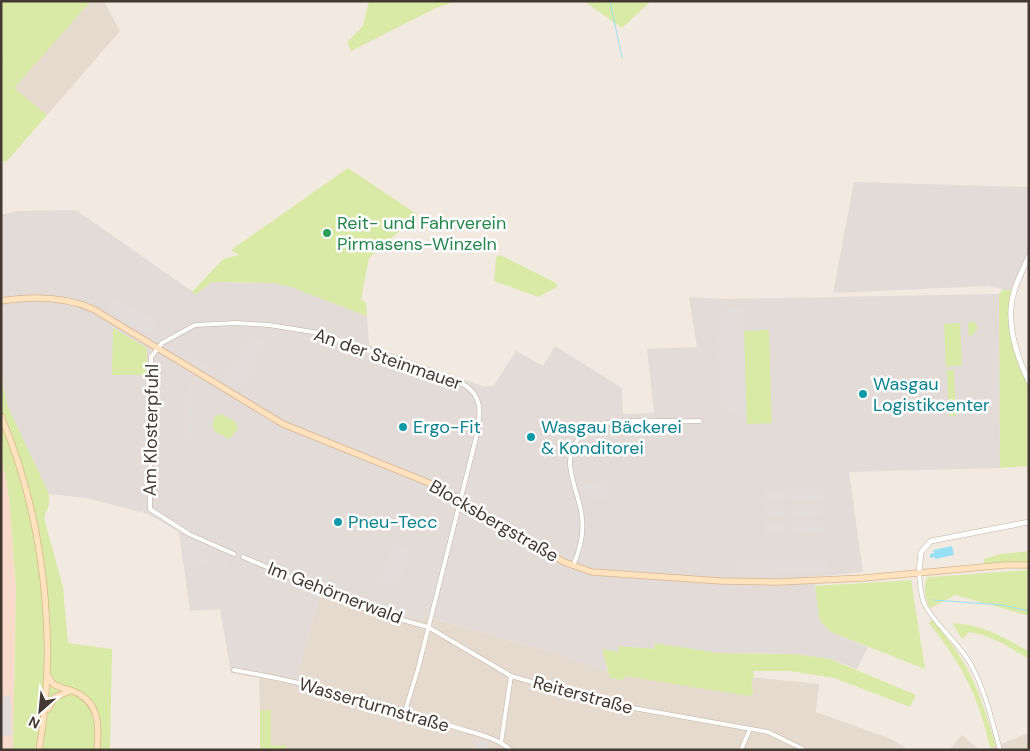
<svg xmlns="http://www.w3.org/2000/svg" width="1030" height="751" viewBox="0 0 1030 751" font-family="'DM Sans',sans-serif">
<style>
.residential{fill:#e6dacf}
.commercial{fill:#f7dac9}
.industrial{fill:#e3dbd7}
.green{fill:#d9eaa6}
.parking{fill:#e2ddda}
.water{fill:#98e1f4}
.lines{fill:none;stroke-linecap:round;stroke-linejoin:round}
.stream{stroke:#98e1f4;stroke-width:1}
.minor-casing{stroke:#c0b2a6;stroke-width:5}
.tertiary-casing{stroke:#c0b2a6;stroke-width:6}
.secondary-casing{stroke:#d8b68f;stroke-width:7}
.minor{stroke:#fff;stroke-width:4}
.tertiary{stroke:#fff;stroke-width:5}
.secondary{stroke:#ffe2be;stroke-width:5.5}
.leisure-dot{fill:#2e9e5b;stroke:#fff;stroke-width:2}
.culture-dot{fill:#0f9aa8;stroke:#fff;stroke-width:2}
.labels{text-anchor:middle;stroke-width:5;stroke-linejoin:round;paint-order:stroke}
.leisure-label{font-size:18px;fill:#27864d;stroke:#fff;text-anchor:start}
.street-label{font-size:18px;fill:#433932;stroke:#fff}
.culture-label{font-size:18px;fill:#0d838f;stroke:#fff;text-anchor:start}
</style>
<rect width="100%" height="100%" fill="#f2e9e1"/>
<!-- residential -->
<g class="residential">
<path d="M91 1H104L120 31 47 115 13 88Z"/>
<path d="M322 587 378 610 423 620 424 616 540 649 608 672 611 678 623 680 625 676 753 693 751 677 819 684 816 712 891 739 909 750H286V745L271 746V710H260L259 678 262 671 296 678Z"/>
<path d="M1029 733V750H986L996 746Z"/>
<path d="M962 735 980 750H949Z"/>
</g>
<!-- commercial -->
<path class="commercial" d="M1 454 9 495 16 588 13 750H1Z"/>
<!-- industrial -->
<g class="industrial">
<path d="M854 182 1029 187V258L1014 292 989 286 833 293Z"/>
<path d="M76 210 196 294 212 282 274 283 291 287 367 316 369 345 485 387 494 385 516 351 543 366 555 346 622 388 623 414 654 413 647 349 697 347 689 297 728 299 999 294 1000 468 849 472 863 572 814 577 820 621 831 632 868 647 857 669 830 659 795 654 719 653 655 643 654 649 619 646V652L603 650 608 672 540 649 425 616 423 621 378 610 322 587 296 679 263 671 259 678 231 673 220 609 190 611 179 532 148 514 87 498 49 494 8 407 1 376V215L19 211Z"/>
</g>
<!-- green -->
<g class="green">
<path d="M1 1H91L14 88 47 115 6 162 1 161Z"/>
<path d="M369 1H457L436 8 351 51 347 42 363 26Z"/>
<path d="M584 1H651L622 28Z"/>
<path d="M348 168 418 215 369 258 361 299 366 303 367 316 291 287 274 283 212 282 196 294 192 292 223 259 239 255 231 250Z"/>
<path d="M500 255 556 283 557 287 538 297 494 281 496 257Z"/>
<path d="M1004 289 1014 292 1013 335 1029 382V466L1000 468 999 294Z"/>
<path d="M968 322 976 323 978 328 969 338Z"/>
<path d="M960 323 962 365 946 367 944 324Z"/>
<path d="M113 328 147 348V373L144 375H112Z"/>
<path d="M769 330 772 423 747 424 744 331Z"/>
<path d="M954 370 956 416H949L947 371Z"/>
<path d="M1 376 8 407 49 494V505L44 518 63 587 68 643 112 649 110 750H13L16 588 9 495 1 454Z"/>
<path d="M221 414 236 422 238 429 229 439 216 432 212 427 215 416Z"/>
<path d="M1029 551V569L1001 563H984V559L1001 554Z"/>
<path d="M1029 570V616L956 595 930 608C925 598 923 589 927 578L931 577Z"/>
<path d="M911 580 925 669 831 632 820 621 815 586Z"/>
<path d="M932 620C971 664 979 691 996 746L990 748C979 696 962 665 929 623Z"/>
<path d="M952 623C980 624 1002 636 1026 650L1029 652V659L1002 643 983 635 969 632 962 639Z"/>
<path d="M655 643 719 653 795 654 830 659 916 695 910 707 834 678 790 671H753L754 678H751L753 693 749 696 625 676 623 680 611 678 609 675 602 649 619 652V646L654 649Z"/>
<path d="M260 710H271V746L286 745V750H260Z"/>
</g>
<!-- parking -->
<g class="parking">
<path d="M114 297 157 322 150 334 109 310Z"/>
<path d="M742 307 746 416 737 417 720 403 718 333 720 332V312L727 308Z"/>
<path d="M251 336 263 341 245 388 227 381V374Z"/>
<path d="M179 348 208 366 205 371 177 353Z"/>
<path d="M189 385H192V439L188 438Z"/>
<path d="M606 481 610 498 586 499 583 485Z"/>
<path d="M821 488 822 500 792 501V498L784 499V501L764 502V491Z"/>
<path d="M822 504 823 515 793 516V505Z"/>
<path d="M785 505V516L765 517V506Z"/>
<path d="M823 520 824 532 794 533 793 521Z"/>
<path d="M765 522H785V533L765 534Z"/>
<path d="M181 533 206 546V548L207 547 230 555 225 567H221L225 557 206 550 207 565 186 568Z"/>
<path d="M394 543 411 550 396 587 379 581Z"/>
<path d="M826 559 827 573 741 575 740 562Z"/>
<path d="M11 695 12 735 1 737V697Z"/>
<path d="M475 740 487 742V750H475Z"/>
</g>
<!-- water -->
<path class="water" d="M952 546 954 555 935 559V557L930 558V554L934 553 933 550Z"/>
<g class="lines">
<!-- stream -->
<g class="stream">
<path d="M610 1 622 58"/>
<path d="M1 63H2"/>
<path d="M933 600 1002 605 1029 611"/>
</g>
<defs>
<g id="minor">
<path d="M234 554 189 534 150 509 151 357 162 343 195 325 236 323 269 325 319 333 463 384C485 397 480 417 476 438L418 669 405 711"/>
<path d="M243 557 370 611 428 627 511 676 605 703 768 732 805 750"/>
<path d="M573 566C580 550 584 535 582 518 580 491 558 462 579 438 583 432 590 427 597 425 623 418 672 422 700 421"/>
<path d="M919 573C920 583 920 593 924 603 933 623 958 642 970 663 985 689 992 721 1000 750"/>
<path d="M234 670C309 683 383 703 455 727 473 733 496 737 511 750"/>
<path d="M501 743 511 676"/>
<path d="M741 750 750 729"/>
</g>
<g id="tertiary">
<path d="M1029 256C1024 268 1017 280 1014 292 1005 322 1016 355 1029 382"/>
<path d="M919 573 921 552 931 541 1029 522"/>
</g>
<g id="secondary">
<path d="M1 301C33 296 64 296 93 309L283 424 439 487 564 562 592 572 721 581 779 582 864 578 1005 565H1029"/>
<path d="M1 416C44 518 58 642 39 750"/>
<path d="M48 676 53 684C60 688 68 689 75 692 100 703 99 727 97 750"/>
<path d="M48 709 55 697 70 691"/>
</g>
</defs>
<!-- minor casing -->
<use href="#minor" class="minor-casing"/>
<!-- tertiary casing -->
<use href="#tertiary" class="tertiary-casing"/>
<!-- secondary casing -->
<use href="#secondary" class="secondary-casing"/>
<!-- minor -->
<use href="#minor" class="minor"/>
<!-- tertiary -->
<use href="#tertiary" class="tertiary"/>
<!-- secondary -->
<use href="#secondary" class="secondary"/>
</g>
<!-- markers -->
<circle class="leisure-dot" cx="327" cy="233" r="5"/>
<g class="culture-dot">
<circle cx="863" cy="394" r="5"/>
<circle cx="403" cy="427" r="5"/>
<circle cx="531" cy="437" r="5"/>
<circle cx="338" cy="522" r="5"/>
</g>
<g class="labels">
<!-- leisure labels -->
<g class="leisure-label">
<text x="337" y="229">Reit- und Fahrverein<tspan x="337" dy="21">Pirmasens-Winzeln</tspan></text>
</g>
<!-- street labels -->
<g class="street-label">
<text transform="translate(388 359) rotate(19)" y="6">An der Steinmauer</text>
<text transform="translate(151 430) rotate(-89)" y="6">Am Klosterpfuhl</text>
<text transform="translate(494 521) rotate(30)" y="6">Blocksbergstraße</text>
<text transform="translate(335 593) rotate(21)" y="6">Im Gehörnerwald</text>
<text transform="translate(583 695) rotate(15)" y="6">Reiterstraße</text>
<text transform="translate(374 705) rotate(16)" y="6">Wasserturmstraße</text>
</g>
<!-- culture labels -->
<g class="culture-label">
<text x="873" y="390">Wasgau<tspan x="873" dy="21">Logistikcenter</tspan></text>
<text x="413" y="433">Ergo-Fit</text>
<text x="541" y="433">Wasgau Bäckerei<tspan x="541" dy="21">&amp; Konditorei</tspan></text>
<text x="348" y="528">Pneu-Tecc</text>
</g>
</g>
<!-- border -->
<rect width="1030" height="751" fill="none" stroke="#433932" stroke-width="5"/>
<!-- north arrow -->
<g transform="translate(40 711) rotate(207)" stroke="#ffffff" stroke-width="4" paint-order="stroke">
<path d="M0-4L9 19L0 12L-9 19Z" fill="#433932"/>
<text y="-8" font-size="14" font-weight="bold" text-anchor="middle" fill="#433932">N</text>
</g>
</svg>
